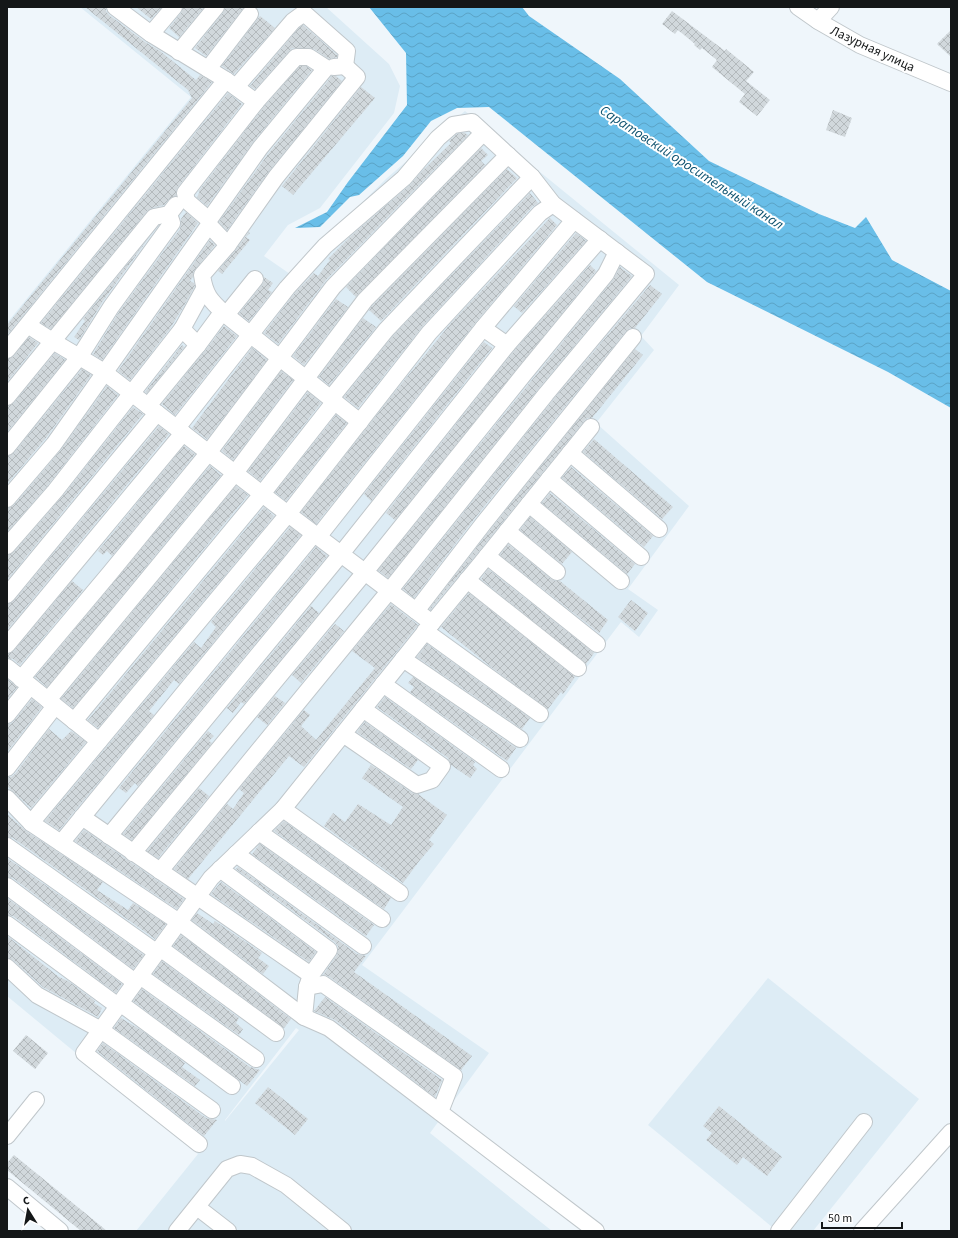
<svg xmlns="http://www.w3.org/2000/svg" width="958" height="1238" viewBox="0 0 958 1238" font-family="'Source Sans 3',sans-serif">
<style>
.built{fill:#ddecf5;fill-rule:evenodd}
.water{fill:url(#water-waves)}
.building{fill:url(#building-cross-hatch)}
.lines{fill:none;stroke-linecap:round;stroke-linejoin:round}
.minor-casing{stroke:#c0c7cb;stroke-width:18}
.minor{stroke:#fff;stroke-width:16}
.labels{text-anchor:middle;stroke-width:4;stroke-linejoin:round;paint-order:stroke}
.street-label{font-size:13px;fill:#141718;stroke:#fff}
.water-label{font-size:14px;font-style:italic;fill:#0d526f;stroke:#fff}
</style>
<defs>
<pattern id="water-waves" width="16" height="10" patternUnits="userSpaceOnUse"><rect width="16" height="10" fill="#69bee8"/><path d="M0 5q4-4 8 0t8 0" fill="none" stroke="#5aa3c6"/></pattern>
<pattern id="building-cross-hatch" width="8" height="8" patternUnits="userSpaceOnUse"><rect width="8" height="8" fill="#d1d8dc"/><path d="M0 0l8 8M0 8l8-8" fill="none" stroke="#b3b9bc"/></pattern>
</defs>
<rect width="100%" height="100%" fill="#eff6fb"/>
<!-- built -->
<g class="built">
<path d="M80 7H326L389 64 400 86 394 113 320 208 288 225 264 256 290 274 387 178 465 111 679 285 641 336 654 350 596 423 689 506 628 589 658 610 639 637 621 622 362 965 489 1053 430 1133 552 1231H136L198 1154 7 996V323L191 97ZM296 1028 299 1030 225 1121V1120Z"/>
<path d="M768 978 919 1099 813 1231H777L648 1125Z"/>
</g>
<!-- water -->
<path class="water" d="M369 7H522L529 16 620 79 709 161 819 214 855 228 866 217 892 260 951 291V408L888 372 707 282 489 107 457 108 431 121 403 156 359 195 350 197 320 227 295 228 327 212 348 182 407 105 406 53Z"/>
<!-- building -->
<g class="building">
<path d="M85 7H106V11L109 15 145 42 160 51 196 80 200 75 212 82 7 335V325L192 98 188 90Z"/>
<path d="M136 7H162L151 19Z"/>
<path d="M183 7H204L179 37 169 28 181 13Z"/>
<path d="M225 7H244L206 56 195 48 223 13Z"/>
<path d="M672 11 725 51 726 49 754 72 746 81 770 100 757 116 739 102 745 94 712 67 717 60 702 48 700 50 694 45 695 44 678 30 675 34 662 24Z"/>
<path d="M260 16 275 28 234 74 222 66Z"/>
<path d="M303 25 337 55V57L329 59 314 49 309 48H292L255 89 250 86 299 28Z"/>
<path d="M951 30V57L937 44Z"/>
<path d="M300 66H306L312 70 253 142 207 206 197 197 200 191 198 192 263 108Z"/>
<path d="M332 76H336L342 81 269 171 227 230 219 222 268 154Z"/>
<path d="M361 87 375 98 293 195 282 186Z"/>
<path d="M228 93 242 104 178 187 176 191V196L169 199 164 205 152 208 147 211 51 329 41 323Z"/>
<path d="M833 110 852 118 845 137 826 130Z"/>
<path d="M460 133H465L468 135 326 280 278 344 264 333 294 294 314 273 318 276 330 260 328 259 352 235 410 185 422 171 451 143 449 141 457 134Z"/>
<path d="M481 148 488 155 481 161 485 165 356 297 346 287Z"/>
<path d="M507 169 517 178 381 321 369 310 372 306Z"/>
<path d="M530 193 538 203 533 206 422 327 358 408 344 397 393 336Z"/>
<path d="M186 212 198 223 102 360 93 354 119 312 180 229 181 224V219Z"/>
<path d="M550 218 557 225 476 322 316 524 301 512 394 393 451 323Z"/>
<path d="M249 232 250 233 246 237 250 240 222 274 218 271 235 251Z"/>
<path d="M576 233 586 241 522 313 514 306Z"/>
<path d="M151 235 103 301 79 340 74 337 85 321 83 319Z"/>
<path d="M210 240 215 245 193 272V277L190 281 194 283 195 286 182 309 169 330 130 380 118 371Z"/>
<path d="M590 265 596 271 395 520 386 513 514 351Z"/>
<path d="M620 267 632 276 539 388 388 578 378 570 613 280Z"/>
<path d="M264 277 273 283 268 290 272 292 249 321 239 314 262 285 264 281Z"/>
<path d="M650 285 662 294 635 328H630L626 331 475 518 414 598 403 589 553 400Z"/>
<path d="M336 299 348 307 304 365 293 356Z"/>
<path d="M363 318 376 327 329 385 319 377Z"/>
<path d="M224 326 237 336 175 415 162 404 205 351Z"/>
<path d="M29 337 38 343 7 382V359L14 356Z"/>
<path d="M484 342 492 348 371 501 364 494Z"/>
<path d="M182 345 184 347 147 393 145 392Z"/>
<path d="M252 348 267 360 207 439 192 428Z"/>
<path d="M635 349 643 355 592 418H587L584 421 480 550 430 610 429 609 490 530Z"/>
<path d="M55 353 65 360 7 432V406L14 403Z"/>
<path d="M82 369 91 375 46 438 7 484V456L14 453Z"/>
<path d="M281 371 293 380 233 460 222 451Z"/>
<path d="M107 386 118 395 48 485 7 532V508L14 505 61 450Z"/>
<path d="M308 392 321 403 260 481 248 471Z"/>
<path d="M133 407 143 414 7 580V555L14 552 62 497Z"/>
<path d="M336 415 347 423 286 501 275 492Z"/>
<path d="M159 426 169 434 7 630V604L14 601Z"/>
<path d="M594 439 673 507 662 519 583 452Z"/>
<path d="M184 446 195 454 112 556 107 551 103 555 98 551Z"/>
<path d="M210 466 221 475 47 687 35 677Z"/>
<path d="M571 467 653 536 644 547 562 478Z"/>
<path d="M236 486 248 495 73 708 61 699Z"/>
<path d="M550 493 635 564 627 574 542 503Z"/>
<path d="M264 507 274 516 98 728 88 720Z"/>
<path d="M530 517 572 552 562 564 520 530Z"/>
<path d="M290 527 301 535 179 684 174 680 149 711 154 715 59 830 45 821 194 642 201 648 216 627 211 622Z"/>
<path d="M508 544 551 579 555 581H560L608 620 599 633 500 555Z"/>
<path d="M316 547 327 556 138 786 135 783 126 793 119 788Z"/>
<path d="M488 569 594 653 586 664 481 579Z"/>
<path d="M72 581 83 590 20 665 13 659 7 658V654L14 651Z"/>
<path d="M469 593 575 677 563 694 561 692 548 709 495 670 441 627Z"/>
<path d="M631 600 648 613 635 631 618 617Z"/>
<path d="M391 604 418 625 304 767 289 756 188 879 174 869 227 804 233 809 244 793 239 789 304 710 310 715 301 726 316 740 375 668 352 651Z"/>
<path d="M311 606 319 613 244 704 241 702 233 713 227 708Z"/>
<path d="M335 624 344 631 301 683 292 675Z"/>
<path d="M427 644 530 718 522 729 417 657Z"/>
<path d="M413 677 516 748 507 761 410 692 414 687 408 683Z"/>
<path d="M7 679 17 687 7 700Z"/>
<path d="M275 696 285 703 267 725 257 717Z"/>
<path d="M385 697 475 762 473 765 477 769 470 778 451 765 448 758 377 707Z"/>
<path d="M32 699 42 707 7 752V724H11L14 721Z"/>
<path d="M365 722 418 760 411 769 357 732Z"/>
<path d="M49 729 62 740 71 731 86 742 31 808 7 786V777H11L15 774Z"/>
<path d="M208 731 214 736 209 741 212 743 132 840 123 834Z"/>
<path d="M371 765 412 793 418 794 447 815 429 840 434 844 420 860 403 883 324 826 333 813 345 822 358 804 391 825 403 807 362 778Z"/>
<path d="M199 788 209 796 158 858 147 851Z"/>
<path d="M7 814 26 831 103 882 97 890 128 910 133 903 166 924 155 939 13 838 7 837Z"/>
<path d="M284 821 391 898 384 909 274 831Z"/>
<path d="M84 830 184 899 177 909 75 841Z"/>
<path d="M260 844 374 925 366 936 252 854Z"/>
<path d="M7 858 144 955 133 969 13 878 7 877Z"/>
<path d="M238 867 357 954 366 956 354 972 472 1056 461 1070 328 976 323 975 337 955 338 951V946L335 942 236 869Z"/>
<path d="M221 882 316 952 309 962 211 894Z"/>
<path d="M7 898 122 984 116 993 13 916 7 915Z"/>
<path d="M197 913 213 924 215 921 262 953 258 958 269 966 263 974 192 920Z"/>
<path d="M181 935 291 1019 284 1028 173 946Z"/>
<path d="M7 936 59 977 68 981 95 1001 94 1003 102 1008 98 1017 43 987 13 960 7 958Z"/>
<path d="M162 961 239 1018 236 1023 243 1029 239 1035 153 974Z"/>
<path d="M142 989 250 1067 260 1070 247 1086 133 1001Z"/>
<path d="M325 997 442 1080 435 1097 335 1020 314 1011Z"/>
<path d="M121 1018 141 1030 185 1063 182 1067 200 1080 195 1086 114 1028Z"/>
<path d="M26 1035 48 1053 35 1069 13 1051Z"/>
<path d="M103 1043 206 1118 217 1120 204 1136 97 1051Z"/>
<path d="M268 1087 308 1119 295 1135 255 1103Z"/>
<path d="M719 1106 782 1157 767 1176 743 1157 737 1165 706 1140 712 1133 703 1126Z"/>
<path d="M14 1155 107 1231H81L7 1170V1163Z"/>
</g>
<g class="lines">
<defs>
<g id="minor">
<path d="M798 7 818 21 860 45 951 83"/>
<path d="M818 21 831 7"/>
<path d="M151 34 174 7"/>
<path d="M179 52 216 7"/>
<path d="M208 69 250 14"/>
<path d="M226 80 256 102 185 193 187 201 209 220V225L228 245 202 275C205 296 211 301 226 315L360 422"/>
<path d="M236 87 293 21 304 13 347 51 345 66 334 67"/>
<path d="M209 220 260 148 326 68 309 57H296L256 102"/>
<path d="M228 245 276 177 357 77 345 66"/>
<path d="M204 289 182 329 198 345 223 311"/>
<path d="M226 315 255 279"/>
<path d="M28 325C52 342 79 356 104 372L288 514 432 623"/>
<path d="M483 328 507 345"/>
<path d="M7 350 226 80 151 34 115 7"/>
<path d="M7 397 154 217 169 214 176 205"/>
<path d="M331 398 386 330 532 177"/>
<path d="M148 406 198 345"/>
<path d="M7 447 80 356 111 307 172 223 169 214"/>
<path d="M570 453 659 529"/>
<path d="M549 479 641 557"/>
<path d="M7 499 54 444 209 225"/>
<path d="M529 504 621 581"/>
<path d="M507 531 557 572"/>
<path d="M318 537 483 328 574 220"/>
<path d="M7 546 55 491 182 329"/>
<path d="M487 556 591 427"/>
<path d="M467 580 578 668"/>
<path d="M7 595 157 413"/>
<path d="M416 611 483 524 633 337"/>
<path d="M425 631 540 714"/>
<path d="M7 645 183 433"/>
<path d="M403 659 520 739"/>
<path d="M7 667 99 741"/>
<path d="M21 679 110 573 209 452 333 287 483 133"/>
<path d="M383 684 501 769"/>
<path d="M48 700 235 473 365 300 508 155"/>
<path d="M7 715 30 686"/>
<path d="M74 721 262 494 335 401"/>
<path d="M343 734 417 785 432 780 442 766 363 709"/>
<path d="M7 768 55 706"/>
<path d="M7 798 31 823 179 922 84 1053 199 1144"/>
<path d="M283 809 400 893"/>
<path d="M82 817 311 975 307 987 304 1017"/>
<path d="M31 823 288 514 429 333 540 213 553 204"/>
<path d="M259 832 382 919"/>
<path d="M109 836 341 554 507 345 600 239"/>
<path d="M61 843 314 534"/>
<path d="M7 846 156 952"/>
<path d="M133 853 365 572 524 374 606 274 617 252"/>
<path d="M236 854 363 946"/>
<path d="M220 869 329 950 311 975"/>
<path d="M160 871 390 590 546 394 646 274 553 204 532 177 472 122 453 125 438 138 404 178 325 246 287 288 177 428"/>
<path d="M7 886 135 982"/>
<path d="M7 924 118 1006"/>
<path d="M160 948 276 1033"/>
<path d="M7 967 37 995 101 1030 212 1110"/>
<path d="M140 976 256 1059"/>
<path d="M307 987 323 984 454 1076 440 1112"/>
<path d="M120 1003 232 1086"/>
<path d="M7 1136 36 1100"/>
<path d="M7 1187 60 1231"/>
<path d="M197 1207 228 1231"/>
<path d="M177 1231 227 1169 240 1164 252 1166 286 1185 343 1231"/>
<path d="M596 1231 329 1028 304 1017 179 922 211 878 283 809 432 623 487 556 597 644"/>
<path d="M779 1231 864 1122"/>
<path d="M862 1231 951 1132"/>
</g>
</defs>
<!-- minor casing -->
<use href="#minor" class="minor-casing"/>
<!-- minor -->
<use href="#minor" class="minor"/>
</g>
<g class="labels">
<!-- street labels -->
<g class="street-label">
<text transform="translate(873 48) rotate(25)" y="5">Лазурная улица</text>
</g>
<!-- water labels -->
<g class="water-label">
<text transform="translate(692 167) rotate(33)" y="5">Саратовский оросительный канал</text>
</g>
</g>
<!-- border -->
<rect width="958" height="1238" fill="none" stroke="#141718" stroke-width="16"/>
<!-- north arrow -->
<g transform="translate(28 1210) rotate(349)" stroke="#ffffff" stroke-width="3" paint-order="stroke">
<path d="M0-3L7 15L0 10L-7 15Z" fill="#141718"/>
<text y="-6" font-size="11" font-weight="bold" text-anchor="middle" fill="#141718">С</text>
</g>
<!-- scale -->
<path d="M822 1222v6h80v-6" fill="none" stroke="#141718" stroke-width="2"/>
<text x="828" y="1222" font-size="12" fill="#141718" stroke="#ffffff" stroke-width="3" paint-order="stroke">50 m</text>
</svg>
